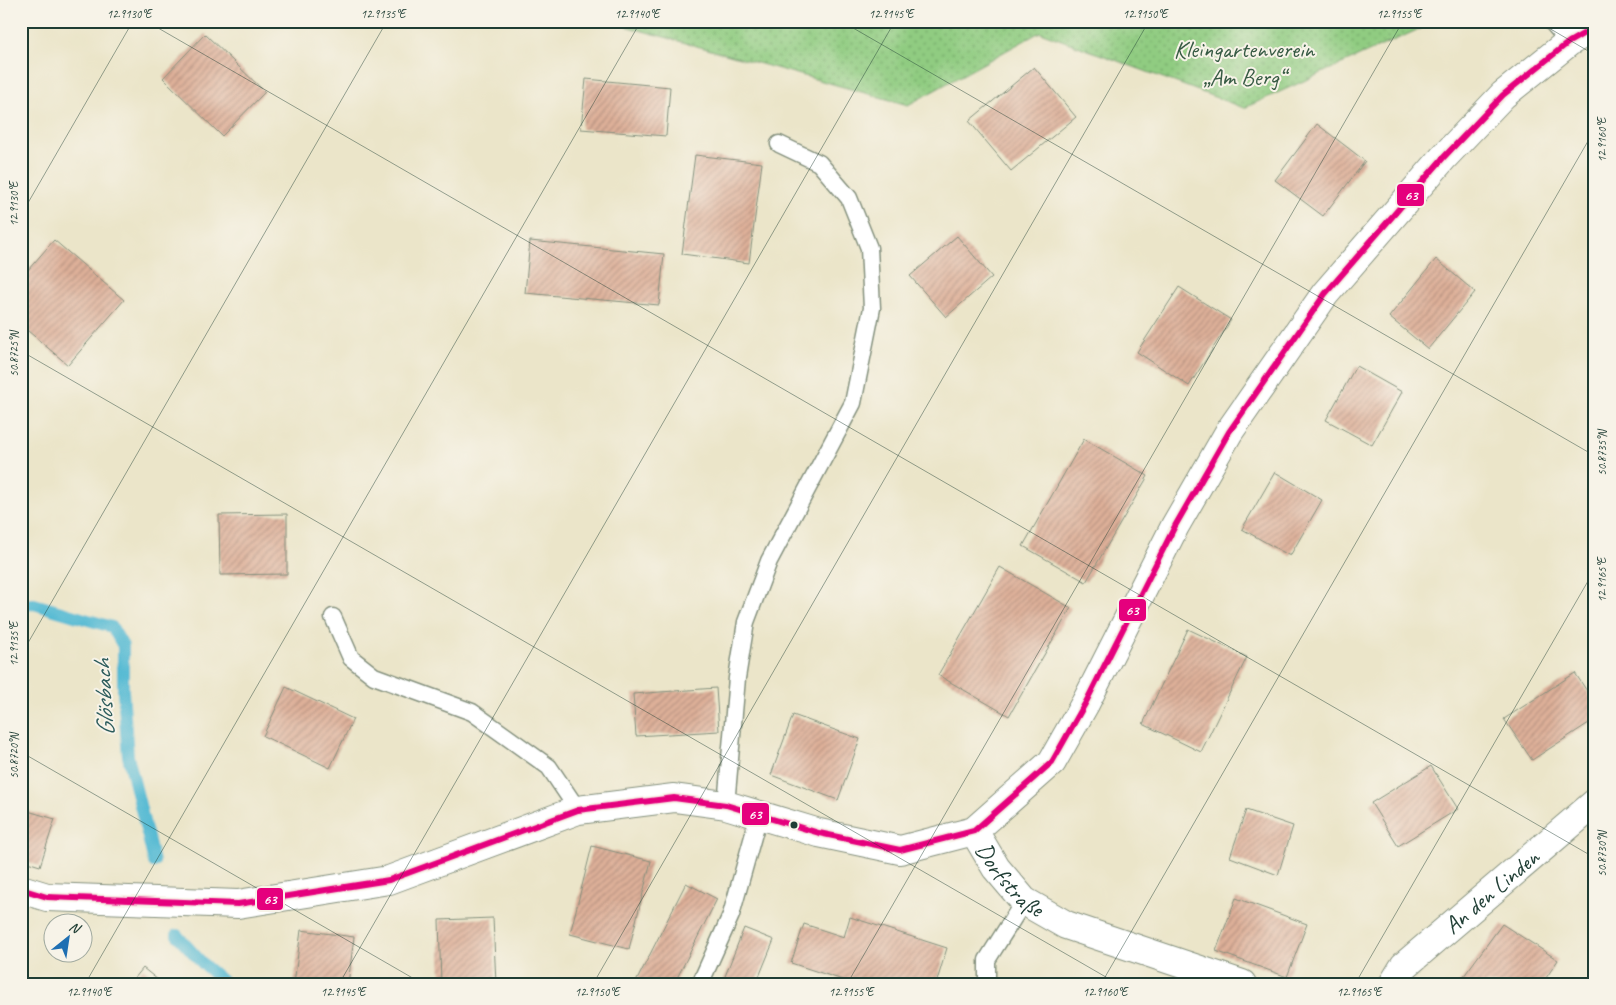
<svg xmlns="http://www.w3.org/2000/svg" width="1616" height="1005" viewBox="0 0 1616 1005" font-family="Caveat,sans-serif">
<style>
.garden{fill:url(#garden-dots);stroke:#58845a}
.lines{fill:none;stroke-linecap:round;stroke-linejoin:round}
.stream{stroke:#55bad3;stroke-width:12}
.building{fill:url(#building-hatch)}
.lane-casing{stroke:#85917e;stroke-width:19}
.street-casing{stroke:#85917e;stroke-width:30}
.secondary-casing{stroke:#85917e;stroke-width:30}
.lane{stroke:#fff;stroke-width:16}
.street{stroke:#fff;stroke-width:28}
.secondary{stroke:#fff;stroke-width:28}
.bus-1-casing{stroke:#f7f3e8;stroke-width:10}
.bus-1{stroke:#e5007d;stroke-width:6}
.ticks{fill:none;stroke:#1f3d34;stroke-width:1;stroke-opacity:0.45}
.bus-dot{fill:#1f3d34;stroke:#f7f3e8;stroke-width:2}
.labels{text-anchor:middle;stroke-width:4;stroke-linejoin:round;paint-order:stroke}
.park-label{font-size:24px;fill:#365a43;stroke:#f7f3e8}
.street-label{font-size:24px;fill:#1f3d34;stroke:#f7f3e8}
.water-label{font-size:25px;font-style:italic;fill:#2c5c5c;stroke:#f7f3e8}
.line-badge{stroke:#f7f3e8;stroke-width:2}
.badge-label{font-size:14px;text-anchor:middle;font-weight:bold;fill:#fff}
.neatline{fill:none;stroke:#1f3d34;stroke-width:2}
.ticks-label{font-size:12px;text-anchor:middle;fill:#1f3d34}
</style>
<defs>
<pattern id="garden-dots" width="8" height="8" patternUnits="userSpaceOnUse" patternTransform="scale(1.25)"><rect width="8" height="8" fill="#90cc81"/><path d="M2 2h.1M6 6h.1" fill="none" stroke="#75a76a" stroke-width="1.8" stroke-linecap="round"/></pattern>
<pattern id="building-hatch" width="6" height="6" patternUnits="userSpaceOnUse" patternTransform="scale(1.25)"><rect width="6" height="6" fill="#deb099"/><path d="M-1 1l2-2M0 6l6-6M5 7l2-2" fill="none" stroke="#b3907e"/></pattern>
</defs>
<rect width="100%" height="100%" fill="#f7f3e8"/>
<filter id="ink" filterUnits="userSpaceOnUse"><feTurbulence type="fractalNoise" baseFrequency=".02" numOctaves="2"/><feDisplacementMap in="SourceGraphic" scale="10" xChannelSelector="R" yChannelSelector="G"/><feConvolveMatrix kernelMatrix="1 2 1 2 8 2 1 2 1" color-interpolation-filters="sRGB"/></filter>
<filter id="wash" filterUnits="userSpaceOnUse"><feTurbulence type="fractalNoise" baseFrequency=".0096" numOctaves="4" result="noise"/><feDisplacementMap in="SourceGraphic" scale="20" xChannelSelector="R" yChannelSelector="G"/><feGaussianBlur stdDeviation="1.12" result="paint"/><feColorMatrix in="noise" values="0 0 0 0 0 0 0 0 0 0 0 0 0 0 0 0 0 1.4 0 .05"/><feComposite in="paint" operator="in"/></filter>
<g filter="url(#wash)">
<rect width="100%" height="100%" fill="#ebe5c9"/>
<!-- garden -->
<path class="garden" d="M607 21H1437L1244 108 1040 32 908 105Z"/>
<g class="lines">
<!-- stream -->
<g class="stream">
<path d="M21 605 34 604 112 627 123 646V691L128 756 154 862"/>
<path d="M177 935 204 965 226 984"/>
</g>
</g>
<g id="blocks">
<!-- building -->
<g class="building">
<path d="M205 34 265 92 222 136 163 78Z"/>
<path d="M1034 67 1076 117 1011 171 969 121Z"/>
<path d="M586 79 670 87 666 136 581 129Z"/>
<path d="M1317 124 1365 161 1323 216 1275 180Z"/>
<path d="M695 155 762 163 749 263 682 254Z"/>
<path d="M957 236 992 277 946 317 910 276Z"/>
<path d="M54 240 124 300 68 365 21 325V278Z"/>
<path d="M530 241 664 254 659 305 525 293Z"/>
<path d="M1436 259 1475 292 1428 349 1389 317Z"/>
<path d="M1179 287 1231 320 1189 386 1137 352Z"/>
<path d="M1356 366 1402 392 1372 445 1326 420Z"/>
<path d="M1084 439 1148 476 1086 582 1023 546Z"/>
<path d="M1275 472 1322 500 1290 556 1242 529Z"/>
<path d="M287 514V574L220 575 219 515Z"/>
<path d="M1000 567 1071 608 1009 716 938 675Z"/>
<path d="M1188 629 1247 657 1201 752 1143 724Z"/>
<path d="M1575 673 1595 703V719L1532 760 1504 719Z"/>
<path d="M286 687 353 719 330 768 263 736Z"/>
<path d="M716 688 719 731 636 736 633 694Z"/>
<path d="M793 715 860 739 838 800 771 775Z"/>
<path d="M1431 766 1458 809 1398 846 1371 803Z"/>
<path d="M21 809 55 819 40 866 21 860Z"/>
<path d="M1246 810 1293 826 1278 875 1230 857Z"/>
<path d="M592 846 651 861 629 949 570 934Z"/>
<path d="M686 883 717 899 674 984H635Z"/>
<path d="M1236 898 1307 924 1287 977 1216 951Z"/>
<path d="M850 917 947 948 936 984H855L791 963 804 924 844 937Z"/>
<path d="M493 918 496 984H441L439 920Z"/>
<path d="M1502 924 1558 960 1542 984H1458Z"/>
<path d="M744 928 774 940 756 984H722Z"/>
<path d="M301 930 354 937 348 984H294Z"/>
<path d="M143 968 163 984H130Z"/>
</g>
</g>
</g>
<g filter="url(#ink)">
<use href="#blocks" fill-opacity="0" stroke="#85917e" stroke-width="1"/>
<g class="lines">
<defs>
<g id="lane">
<path d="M1551 21 1569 42"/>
<path d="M333 617 351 658 374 676 472 712 549 767 578 810"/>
<path d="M726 805 737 678 746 622 769 561 853 403 872 308 869 248 849 198 819 163 779 144"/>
<path d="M700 984 731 915 759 815"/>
<path d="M987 984V960L1024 901"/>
</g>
<g id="street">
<path id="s1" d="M974 831 996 868 1024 901 1066 925 1242 984"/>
<path id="s2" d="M1393 984 1404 966 1595 803"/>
</g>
<path id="secondary" d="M21 889 47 897 238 904 389 880 578 810 674 798 726 805 819 833 900 850 974 831 1052 762 1086 702 1175 526 1229 432 1325 294 1443 158 1503 95 1569 42 1595 27"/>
</defs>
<!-- lane casing -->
<use href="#lane" class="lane-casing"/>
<!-- street casing -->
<use href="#street" class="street-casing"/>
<!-- secondary casing -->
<use href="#secondary" class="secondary-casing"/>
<!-- lane -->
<use href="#lane" class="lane"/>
<!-- street -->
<use href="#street" class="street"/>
<!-- secondary -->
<use href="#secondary" class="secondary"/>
<defs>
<path id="bus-1" d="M21 889 47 897 238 904 389 880 578 810 674 798 726 805 819 833 900 850 974 831 1052 762 1086 702 1175 526 1229 432 1325 294 1443 158 1503 95 1569 42 1595 27"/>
</defs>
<!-- bus-1 casing -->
<use href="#bus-1" class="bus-1-casing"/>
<!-- bus-1 -->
<use href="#bus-1" class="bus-1"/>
</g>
</g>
<!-- ticks -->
<path class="ticks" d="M146 21 1595 858M841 21 1595 456M1537 21 1595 55M21 215 133 21M21 351 1118 984M21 655 387 21M21 752 423 984M85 984 641 21M339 984 895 21M593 984 1149 21M847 984 1403 21M1101 984 1595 129M1355 984 1595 569"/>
<!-- markers -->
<circle class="bus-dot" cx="794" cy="825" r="4.5"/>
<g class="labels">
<!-- park labels -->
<g class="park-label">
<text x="1244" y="57">Kleingartenverein<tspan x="1244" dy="28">„Am Berg“</tspan></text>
</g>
<!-- street labels -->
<g class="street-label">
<text dy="8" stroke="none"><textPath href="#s1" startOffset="61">Dorfstraße</textPath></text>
<text dy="8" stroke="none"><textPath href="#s2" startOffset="136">An den Linden</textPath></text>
</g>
<!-- water labels -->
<g class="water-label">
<text transform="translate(103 698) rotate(-93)" y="9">Glösbach</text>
</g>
</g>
<g class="line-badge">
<rect x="1396" y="183" width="29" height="24" rx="5" fill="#e5007d"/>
<rect x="1118" y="598" width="29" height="24" rx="5" fill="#e5007d"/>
<rect x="741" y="802" width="29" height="24" rx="5" fill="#e5007d"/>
<rect x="256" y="887" width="28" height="24" rx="5" fill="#e5007d"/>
</g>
<g class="badge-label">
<text x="1411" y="200">63</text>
<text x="1132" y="615">63</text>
<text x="755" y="819">63</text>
<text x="270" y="904">63</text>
</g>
<!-- margin -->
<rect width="1616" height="1005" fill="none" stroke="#f7f3e8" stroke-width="55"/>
<!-- north arrow -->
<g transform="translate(68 938) rotate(30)"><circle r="24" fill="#f7f3e8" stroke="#a1aaa0"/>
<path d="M0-4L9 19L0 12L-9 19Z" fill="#1f6fb2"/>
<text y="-8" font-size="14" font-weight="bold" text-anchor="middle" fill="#1f3d34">N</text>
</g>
<rect x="28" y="28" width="1560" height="950" class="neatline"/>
<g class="ticks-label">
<text x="129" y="18">12.9130°E</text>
<text x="383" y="18">12.9135°E</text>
<text x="637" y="18">12.9140°E</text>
<text x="891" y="18">12.9145°E</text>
<text x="1145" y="18">12.9150°E</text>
<text x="1399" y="18">12.9155°E</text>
<text transform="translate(1602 140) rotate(-90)" y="4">12.9160°E</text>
<text transform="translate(14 204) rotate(-90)" y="4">12.9130°E</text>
<text transform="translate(14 354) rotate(-90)" y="4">50.8725°N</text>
<text transform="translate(1602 453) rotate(-90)" y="4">50.8735°N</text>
<text transform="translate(1602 580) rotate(-90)" y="4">12.9165°E</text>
<text transform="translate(14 644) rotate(-90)" y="4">12.9135°E</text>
<text transform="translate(14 756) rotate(-90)" y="4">50.8720°N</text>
<text transform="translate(1602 854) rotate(-90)" y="4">50.8730°N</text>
<text x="89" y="996">12.9140°E</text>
<text x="343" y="996">12.9145°E</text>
<text x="597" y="996">12.9150°E</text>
<text x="851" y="996">12.9155°E</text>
<text x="1105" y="996">12.9160°E</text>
<text x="1359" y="996">12.9165°E</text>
</g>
</svg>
